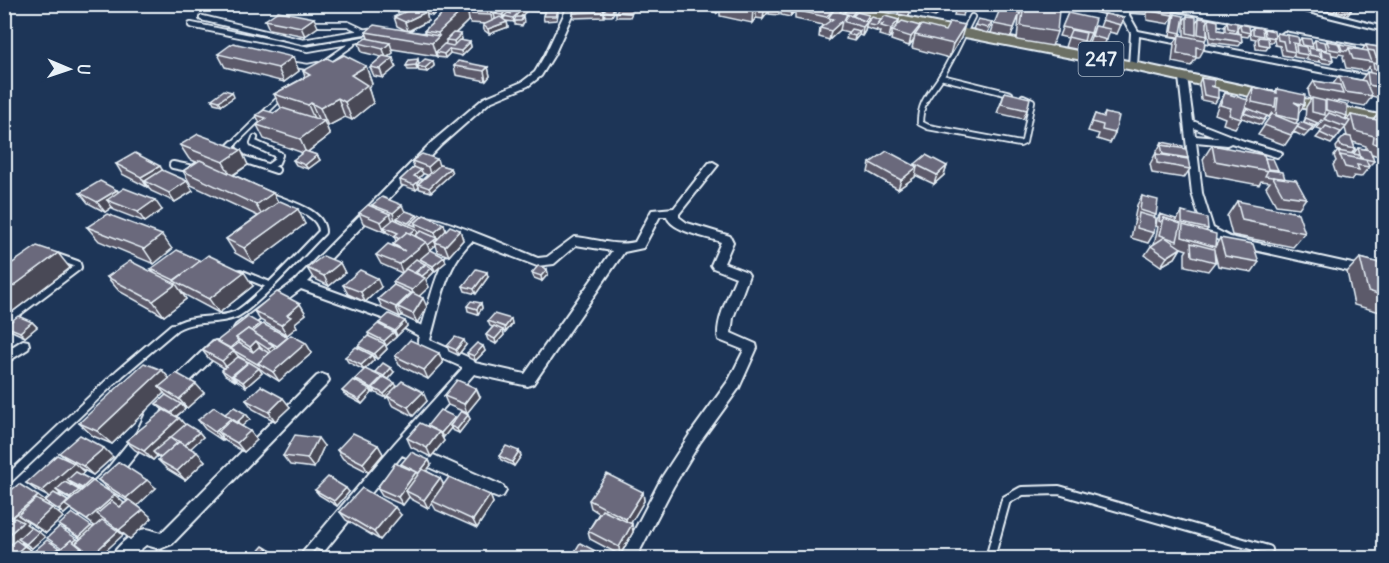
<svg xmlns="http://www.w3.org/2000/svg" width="1389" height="563" viewBox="0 0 1389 563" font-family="Delius,sans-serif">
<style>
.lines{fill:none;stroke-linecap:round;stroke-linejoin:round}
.service-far2-casing{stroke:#e8f1f8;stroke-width:8}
.service-far1-casing{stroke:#e8f1f8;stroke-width:10}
.service-casing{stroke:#e8f1f8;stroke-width:12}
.minor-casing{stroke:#e8f1f8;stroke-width:4}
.primary-casing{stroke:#e8f1f8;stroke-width:4}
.service-far2{stroke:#1d3557;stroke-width:4.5}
.service-far1{stroke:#1d3557;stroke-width:6}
.service{stroke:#1d3557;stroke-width:8}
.minor{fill:#1d3557;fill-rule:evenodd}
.primary{fill:#6c7065;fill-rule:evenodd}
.wall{fill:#5b5a6b;stroke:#e8f1f8;stroke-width:1.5;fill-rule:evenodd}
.shaded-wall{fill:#4a4a57;stroke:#e8f1f8;stroke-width:1.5}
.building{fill:#6a697c;stroke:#e8f1f8;stroke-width:1.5}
.labels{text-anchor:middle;stroke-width:6;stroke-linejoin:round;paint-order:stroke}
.shield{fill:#1d3557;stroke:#abb9c8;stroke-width:1.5}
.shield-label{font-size:20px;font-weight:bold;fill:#e8f1f8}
</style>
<rect width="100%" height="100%" fill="#1d3557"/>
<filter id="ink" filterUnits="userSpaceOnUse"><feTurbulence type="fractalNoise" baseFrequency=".0167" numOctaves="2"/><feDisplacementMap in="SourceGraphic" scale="12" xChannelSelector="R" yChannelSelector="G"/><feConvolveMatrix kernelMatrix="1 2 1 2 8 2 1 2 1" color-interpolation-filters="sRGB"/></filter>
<g filter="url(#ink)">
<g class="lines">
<defs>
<g id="service-far2">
<path d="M972 17C962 36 953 58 941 77 931 93 920 101 920 123L928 127 1020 144 1024 142 1032 101 1023 97"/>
<path d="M202 18 303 42 375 30"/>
<path d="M309 24H348L363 31"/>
<path d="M191 25 308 49 370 38"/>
<path d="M289 64 308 67 318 65"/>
<path d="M323 64 352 44"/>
<path d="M941 77 1010 94"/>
<path d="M255 138 253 143 257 146"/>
<path d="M231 146 282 96"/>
</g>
<g id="service-far1">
<path d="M233 144 230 147 243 159 276 170"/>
<path d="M255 144 279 155 276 162 269 167"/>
<path d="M173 165 193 169"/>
<path d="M240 273 267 284"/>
<path d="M4 323 78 267 77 264 57 257"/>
<path d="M171 330C192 315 213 323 234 315 252 308 305 249 322 232 322 211 287 204 270 196"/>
</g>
<g id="service">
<path d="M4 483 120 373 173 328"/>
<path d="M990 558 1006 500 1022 491 1059 490 1268 550"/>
</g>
<g id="minor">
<path d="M569 4H577L554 55 541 76 528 86 490 102 440 146 308 282 401 316 422 326C432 295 437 260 462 237L425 223 423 220 425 217C437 215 520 251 538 258L547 257 574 237C594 238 614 247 635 242L652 210 674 208 709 163 713 162 718 165 679 214V217L687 223 730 236 733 242 724 263 747 272 749 275 733 318 731 333 756 344 757 348 739 388 700 442 673 487 636 558H620L662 477 690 434 729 380 744 350 719 340C714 324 730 292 736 277L713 268 711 265 721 242C707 237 670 231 667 216H660L643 248 624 252 533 384 528 386 474 374 411 445 503 486 506 491 503 496 498 498 493 496 402 455 319 558H301L303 552 395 443 462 369V367L421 349 418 340 419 336 393 322 301 289 244 331H236L234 328 236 325 295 281 432 142 484 98 522 82 535 72 545 55ZM472 241 537 266 554 264 576 245 612 251 525 374 475 363 474 360 430 340C440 306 445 266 472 241Z"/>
<path d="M1061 4H1081L1121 12 1122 4H1130V7L1161 10 1267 30H1270V34L1161 14 1129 12V15L1138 31 1384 79V85L1139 36 1137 66 1133 69 1129 66 1131 33 1122 17Z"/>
<path d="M1277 4H1293L1384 27V31Z"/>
<path d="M1284 32 1384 51V56L1281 37 1280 35Z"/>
<path d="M1183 74 1187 77 1193 121 1244 141 1281 152 1282 154 1277 157 1231 143 1227 145 1196 142 1202 193 1213 228 1230 237 1384 271V279L1227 244 1204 233 1192 193 1179 77ZM1194 128 1219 138 1195 136Z"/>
<path d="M23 340 28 341 29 345 28 349 4 364V352Z"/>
<path d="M217 341 222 342 223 346 222 350 162 408 147 441 118 477 36 558H17L19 552 108 468 137 432 152 400 212 342Z"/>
<path d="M322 374 327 376 329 380 327 384 172 544 160 549 146 545 130 558H111C115 548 134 530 146 529 150 529 157 532 161 533L317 376Z"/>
</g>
<path id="primary" d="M811 4H839L1133 62 1384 116V126L1133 70 817 8Z"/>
</defs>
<!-- service-far2 casing -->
<use href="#service-far2" class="service-far2-casing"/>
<!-- service-far1 casing -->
<use href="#service-far1" class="service-far1-casing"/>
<!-- service casing -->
<use href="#service" class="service-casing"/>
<!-- minor casing -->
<use href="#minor" class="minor-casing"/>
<!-- primary casing -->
<use href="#primary" class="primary-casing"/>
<!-- service-far2 -->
<use href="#service-far2" class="service-far2"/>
<!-- service-far1 -->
<use href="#service-far1" class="service-far1"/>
<!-- service -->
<use href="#service" class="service"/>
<!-- minor -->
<use href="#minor" class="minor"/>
<!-- primary -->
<use href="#primary" class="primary"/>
</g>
<!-- wall -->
<g class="wall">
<path d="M363 4H445L432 16 426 14 428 21 409 31 425 33 424 31 453 4 508 8 509 12 517 4H530V6L531 4H570L566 8 555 6 554 10H558V14L557 20 544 21 543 16 544 12 530 11V8L520 17H523L524 22 522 26 515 25V22L505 21 507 22 508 27 489 34 484 30 483 25 486 24 470 23 469 20 456 33 462 39 460 41 470 42 471 47 462 56 450 53 445 58 437 57V56H436L392 49 393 53 388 57 396 67 383 78 374 76 370 67 382 57 362 52 359 43 368 38 366 32 405 30 397 26 394 17 407 11 389 7 385 11 363 7Z"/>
<path d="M697 4H769V11L763 19 756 18 752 23 720 16V10L717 13 710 10V6L708 9 697 7Z"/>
<path d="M770 4H780L779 15 769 14Z"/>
<path d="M848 4H860L857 8 847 6Z"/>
<path d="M863 4H872L869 9 862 8Z"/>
<path d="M900 4H914L909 16 898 14Z"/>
<path d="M1024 4 1057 32 1052 46 1017 40 1019 17Z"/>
<path d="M1151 4 1173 15 1169 24 1147 20V13Z"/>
<path d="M1313 4H1338L1337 8 1334 12 1324 10 1325 6 1323 9 1313 6Z"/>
<path d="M1340 4H1347L1351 11 1348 15 1337 13 1338 8Z"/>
<path d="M614 7V12L612 16H605L604 12V17L574 18 573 13 604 10Z"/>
<path d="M941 7 940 11 935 17 922 14 923 9Z"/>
<path d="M956 7 965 9 963 16 954 15Z"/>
<path d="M781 10 794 12 790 17 781 15Z"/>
<path d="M795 10 855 14 869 19 867 22 881 20H899L898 25 920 26V29L961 38 949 58 912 48 914 39 909 46 891 40 892 35 889 38 879 35 880 32H877V29L876 31 866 28 865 31 862 36 859 35 854 41 846 39 848 32 840 30 829 40 819 37 820 28 823 25 795 19Z"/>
<path d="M616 12 632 13 630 17H616Z"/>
<path d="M1020 13 1011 37 991 33 994 24Z"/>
<path d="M1068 13 1091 33 1087 42 1084 41 1080 50 1065 47 1068 38 1059 36Z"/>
<path d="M1105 14 1124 18 1117 34 1109 32 1103 49 1088 45 1095 26 1100 27Z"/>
<path d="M1175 14 1181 33 1180 35 1184 36V20L1187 16 1196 22 1199 18 1207 23 1209 19 1218 30 1225 31V26L1227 21 1237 30 1235 33 1238 34 1237 28 1240 24 1250 31 1253 27 1263 31 1264 29 1275 37 1277 33 1287 37 1288 35 1299 41 1301 38 1312 44 1315 40 1325 44 1327 41 1339 46 1340 44 1362 50 1366 45 1384 48V96L1383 99 1372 96 1365 106 1338 101 1337 103 1347 116 1345 119 1347 120 1351 115 1373 120 1378 114 1384 115V158L1372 154 1374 161 1370 165H1368L1369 167 1361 177 1354 176 1351 180 1337 177 1333 165 1336 161 1334 156 1338 151H1340H1337L1336 147 1345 136H1347L1345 128 1331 144 1316 138 1323 130 1317 128 1323 121 1321 120 1318 124H1317L1312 131 1311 130 1304 137 1294 132 1285 145 1258 135 1271 116V114L1269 117 1267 116 1261 125 1242 118 1235 128 1223 124 1225 118 1215 114 1219 103 1225 93 1247 100 1248 97 1253 87 1275 93 1277 89 1304 105 1299 113 1298 120 1296 123 1298 124 1303 123 1305 119 1306 107 1311 99H1310L1308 90 1314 81 1333 84 1339 76 1361 80 1367 72 1370 73 1369 67 1370 66 1365 71 1346 68 1343 57 1344 55 1339 54 1338 56 1332 55 1333 60 1330 64 1319 62V60L1318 62 1307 60V56L1305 59 1294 57V54L1292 57 1282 55 1280 46 1275 45 1274 39 1272 42H1268L1269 46 1266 50 1256 49 1255 41 1256 39 1251 38 1250 33 1248 37 1241 36 1242 42 1239 46 1209 42 1207 28V36L1205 41 1204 49 1199 58H1196L1191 66 1172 62 1174 44 1178 37 1170 36 1173 18ZM1353 142 1366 146V149L1358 148 1354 153V154L1352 153 1355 149Z"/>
<path d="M265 20 318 27 305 36 269 29Z"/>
<path d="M992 22 991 27 987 33 973 29 975 25Z"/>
<path d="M218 54 293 57 299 71 284 82 225 67Z"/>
<path d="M333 61 366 66 372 84 368 87 373 103 352 120 345 117 328 126 326 125 330 135 308 152 317 155 320 160 308 169 296 165 293 160 303 153 264 139 257 125 260 123 256 115 274 113 281 108 274 94 305 77 303 71Z"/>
<path d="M433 61 434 66 427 72 419 71 418 68 417 70H408L406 66 419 64Z"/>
<path d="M454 66 488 67 490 76 486 81 456 75Z"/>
<path d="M1201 78 1214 87 1218 98 1215 103 1201 100 1199 83Z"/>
<path d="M1005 92 1027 110 1023 119 997 113Z"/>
<path d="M234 97 222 105 214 103 212 99Z"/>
<path d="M1105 113 1115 133 1110 143 1097 139 1099 134 1088 131 1095 114 1103 117Z"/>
<path d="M1162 142 1183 149 1188 158 1187 159 1190 169 1184 178 1152 173 1150 164Z"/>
<path d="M180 145 241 150 248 165 234 175 273 193 278 202 305 224 253 263 235 253 226 239 258 216 191 185 183 171 196 162 189 159Z"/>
<path d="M1212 145 1265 158 1278 170 1277 171 1306 198 1299 208 1276 205 1266 187 1270 182 1261 181 1259 185 1206 175 1203 159Z"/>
<path d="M412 161 439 165 450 168 452 173 431 192 420 189 419 187 416 190 401 185 400 180 414 167ZM422 173 427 175 422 180 419 178 423 174Z"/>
<path d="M870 163 915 166V164L947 166 944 175 934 184 915 175V177L898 189 868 172Z"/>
<path d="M116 164 162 170 193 191 175 202 151 191 148 186 147 187 122 174Z"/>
<path d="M117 190 119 192 162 210 145 222 114 210 112 207 105 212 88 203 80 193Z"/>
<path d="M1142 196 1156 215 1154 217V233L1148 243 1131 238 1134 223 1135 220H1134L1137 205Z"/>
<path d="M1237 201 1305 233 1293 247 1232 235 1227 216Z"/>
<path d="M372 205 405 211 417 215 418 217 446 230H460L463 240 449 256 438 252 436 245 430 250H429L430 251 444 257 446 262 435 271 433 270 434 272 426 280 429 287 419 296 427 307 417 323 402 316V315L400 317 383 309 378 299 394 285 393 282 402 273 381 264 376 255 394 246 393 244 396 241 394 236 386 232V231L385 232 363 223 359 213 373 207Z"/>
<path d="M1182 212 1208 229 1206 231 1216 245 1220 238 1259 262 1252 272 1218 266 1214 251 1215 262 1208 271 1185 266V253L1187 250 1181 248 1175 258 1161 266 1145 255 1151 246 1154 244 1158 227 1156 226 1157 219 1160 214 1176 221Z"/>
<path d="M87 227 172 249 154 264 99 241Z"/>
<path d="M1360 258 1384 264V313L1354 305 1347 272Z"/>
<path d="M340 263 345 273 329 286 313 278 307 268Z"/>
<path d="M151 269 253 286 219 313 185 295 179 289 186 299 164 316 119 291 107 277 154 273Z"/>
<path d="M547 269 548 274 542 281 534 278 532 273Z"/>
<path d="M488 277 476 294 465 291 463 286Z"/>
<path d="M343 285 381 287 365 302 348 294Z"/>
<path d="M481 303 482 308 478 314 468 311 467 306Z"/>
<path d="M300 304 306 314 295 323 297 327 287 335 260 320 254 311Z"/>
<path d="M511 319 512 324 506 332 503 331 504 335 496 344 488 340 486 335 493 327 490 326 488 321Z"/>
<path d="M405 321 407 326 397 336 395 334 396 337 386 346 387 349 377 359 373 356 374 360 364 370 348 362 345 357 360 349 358 346 369 336 368 333 380 325 379 323Z"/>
<path d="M32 322 37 327 25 337 10 330 5 326Z"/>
<path d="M260 324 262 326 312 353 279 381 264 372 262 370 238 356 262 373 246 387 236 380 235 381 225 375 222 370 224 368 209 359 202 350 217 341Z"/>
<path d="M466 345 458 355 449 351 447 346Z"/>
<path d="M483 346 485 351 475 361 469 358 467 353Z"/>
<path d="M439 353 443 363 428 379 399 365 395 356Z"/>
<path d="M162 370 169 378 204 393 187 408 182 405 185 409 176 417 179 418 185 425 199 432 203 437 190 448 205 461 185 480 167 469 158 460 160 458 157 456 153 460 135 450 126 441 164 411 156 404 166 395 164 393 112 444 93 436 79 423Z"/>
<path d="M375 372H394L388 379 396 386 427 401 413 416 392 405 388 397 386 398 376 393 375 391 374 393 371 391 372 393 362 404 345 395 342 391 356 381 355 379 377 374Z"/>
<path d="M444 396 480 397 467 413 448 405Z"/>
<path d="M246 400 290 407 275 421 253 409Z"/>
<path d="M225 414H246L250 419 241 426 257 440 244 452 224 440 223 441 205 429 198 420Z"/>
<path d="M468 415 470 419 459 433 452 430 451 428 443 438 442 437 444 441 431 457 411 447 407 438 427 426Z"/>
<path d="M378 445 383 454 368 472 343 459 337 450Z"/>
<path d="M324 446 314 468 290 465 283 456Z"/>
<path d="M519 451 521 456 514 466 501 460 499 456Z"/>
<path d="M59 453 113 457 93 475 76 466 84 472 81 475 91 480 124 503 120 507 127 501 108 489 98 480 156 488 137 505 152 518 130 539 106 520 104 522 123 535 79 546 95 558H38L81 539 59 525 93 527 95 526 70 509 64 514 49 504 47 505 63 517 46 533 28 522 26 524 45 537 32 548 22 542 21 543 31 550 21 558H13L8 555 6 557 4 556V521L12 520 14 519 4 512 45 501 49 497 37 491 26 483 68 460ZM71 484 83 490 81 491 70 485ZM60 494 71 500 69 502 59 495Z"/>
<path d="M429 460 431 465 426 471 440 478 444 485 490 495 493 503 477 528 436 510 432 503 428 508 411 499 409 497 403 505 382 496 377 488 401 466V464Z"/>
<path d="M315 490 349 492 337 506 319 495Z"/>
<path d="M643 492 644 501 630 523 632 524 633 532 620 555 590 539 588 531 599 513 591 508 589 500Z"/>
<path d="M340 512 401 515 380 540 346 520Z"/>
</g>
<!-- shaded-wall -->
<g class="shaded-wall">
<path d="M383 4H388L389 7 385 11Z"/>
<path d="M429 4H445L432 16Z"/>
<path d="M469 4H484V6L468 14 469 20 448 40H446V43L436 52 437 56H436L432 43 439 36 438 33Z"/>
<path d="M528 4H530V8L516 21H514V23L513 18Z"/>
<path d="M717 4H720V10L717 13Z"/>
<path d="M756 4V18L752 23 753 9Z"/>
<path d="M765 4H769V11L763 19Z"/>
<path d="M846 4 844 13 838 21 840 12Z"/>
<path d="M912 4H914L909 16 911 7Z"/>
<path d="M941 7 940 11 935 17 936 13Z"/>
<path d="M508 8 509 13 505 17 504 16V18L503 20 502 15Z"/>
<path d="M795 8 794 12 790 17 791 13Z"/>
<path d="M493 10 495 18 493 24 491 15Z"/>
<path d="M426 12 428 21 408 31 405 22Z"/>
<path d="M314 18 318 27 305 36 301 27Z"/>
<path d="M899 20 897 29 892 31V35L889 38 891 29Z"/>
<path d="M842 21 840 30 829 40 831 31Z"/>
<path d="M507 22 508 27 489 34 488 29Z"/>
<path d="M867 22 865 31 862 36 863 27Z"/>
<path d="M965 25 961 38 949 58 953 44Z"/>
<path d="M920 26 918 35H915L914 39 909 46 911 37Z"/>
<path d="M860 31 859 35 854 41 855 36Z"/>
<path d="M461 34 462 39 455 46 454 41Z"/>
<path d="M470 42 471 47 462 56 461 51Z"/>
<path d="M390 43 393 53 386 58 383 49Z"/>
<path d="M449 49 450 53 445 58 444 54Z"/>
<path d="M293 57 299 71 284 82 278 68Z"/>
<path d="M393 58 396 67 383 78 380 69Z"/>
<path d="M418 59 419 64 417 66V70L416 65Z"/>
<path d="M433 61 434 66 427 72 425 68Z"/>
<path d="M366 66 372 84 368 87 373 103 352 120 345 102 351 75Z"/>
<path d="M488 67 490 76 486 81 484 71Z"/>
<path d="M232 92 234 97 222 105 219 101Z"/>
<path d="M338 98 345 117 328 126 320 108Z"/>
<path d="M311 103 319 121 316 123 308 105Z"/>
<path d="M324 121 330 135 306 153 300 139Z"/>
<path d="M241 150 248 165 231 176 223 162Z"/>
<path d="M317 155 320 160 308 169 305 165Z"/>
<path d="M437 159 440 169 431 177 428 167Z"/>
<path d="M160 166 166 176 145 181 148 186 147 187 141 177Z"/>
<path d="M947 166 944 175 934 184 937 175Z"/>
<path d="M917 167 915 177 898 189 901 180Z"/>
<path d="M450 168 452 173 431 192 429 188Z"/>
<path d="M421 170 423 174 415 181 414 176Z"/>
<path d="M421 179 423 184H418L419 187 416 190 414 185Z"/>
<path d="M187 181 193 191 175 202 169 193Z"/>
<path d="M117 190 124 199 107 200 112 207 105 212 97 202Z"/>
<path d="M273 193 281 207 264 219 256 205Z"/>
<path d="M155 200 162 210 145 222 138 212Z"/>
<path d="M402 205 406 214 397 218 398 221 396 223 393 213Z"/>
<path d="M298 209 305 224 253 263 244 248Z"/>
<path d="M390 214 394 224 384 227 386 231 385 232 381 222Z"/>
<path d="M444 224 447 234 438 242 435 232Z"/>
<path d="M416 229 418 233 404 245 402 240Z"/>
<path d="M460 230 463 240 449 256 445 246Z"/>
<path d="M162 235 172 249 154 264 144 249Z"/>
<path d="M437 238 438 243 435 242 436 245 430 250 428 245Z"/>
<path d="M426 242 430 251 403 274 399 264Z"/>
<path d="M1181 248 1175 258 1161 266 1167 257Z"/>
<path d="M58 253 70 268 4 318V293Z"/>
<path d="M444 257 446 262 435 271 433 266Z"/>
<path d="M340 263 345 273 329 286 324 276Z"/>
<path d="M432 268 434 272 426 280 429 287 415 300 412 290 422 276Z"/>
<path d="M547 269 548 274 542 281 541 276Z"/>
<path d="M244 272 253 286 219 313 209 299Z"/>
<path d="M487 272 488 277 476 294 474 289Z"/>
<path d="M377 278 381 287 365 302 361 292Z"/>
<path d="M176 284 186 299 164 316 153 301Z"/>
<path d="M411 293 415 302 398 307 402 315 400 317 396 307Z"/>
<path d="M423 298 427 307 417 323 413 314Z"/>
<path d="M481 303 482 308 478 314 477 309Z"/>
<path d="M300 304 306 314 295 323 297 327 287 335 281 325 287 315Z"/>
<path d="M511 319 512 324 506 332 505 327Z"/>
<path d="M405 321 407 326 397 336 395 331Z"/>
<path d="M32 322 37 327 25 337 20 332Z"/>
<path d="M260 324 264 329 240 340Z"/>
<path d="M503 330 504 335 496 344 495 339Z"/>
<path d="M394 332 396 337 386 346 384 341Z"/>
<path d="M464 340 466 345 458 355 456 350Z"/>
<path d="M238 341 242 346 231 349 234 351 241 360 229 371 222 361 229 349Z"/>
<path d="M256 341 263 351 256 356 250 347Z"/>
<path d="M306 343 312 353 279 381 273 372Z"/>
<path d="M385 344 387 349 377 359 374 354Z"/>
<path d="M273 345 279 354 273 356 268 349Z"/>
<path d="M483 346 485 351 475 361 474 356Z"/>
<path d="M439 353 443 363 428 379 424 370Z"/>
<path d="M372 355 374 360 364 370 361 365Z"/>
<path d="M248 362 251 367 233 376 236 380 235 381 231 376Z"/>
<path d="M259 368 262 373 246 387 243 382Z"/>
<path d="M391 368 394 372 386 381 384 376Z"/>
<path d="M162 370 174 384 159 387 164 393 112 444 97 431Z"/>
<path d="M382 377 384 382 373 388 375 391 374 393 371 388Z"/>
<path d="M395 383 397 387 386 398 384 394Z"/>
<path d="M196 384 204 393 187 408 179 399Z"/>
<path d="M476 388 480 397 467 413 464 404Z"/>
<path d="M370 389 372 393 362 404 359 400Z"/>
<path d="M423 392 427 401 413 416 408 407Z"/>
<path d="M283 398 290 407 275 421 269 412Z"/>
<path d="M181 404 185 409 175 417 171 413Z"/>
<path d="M246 414 250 419 241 427 237 422Z"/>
<path d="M468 415 470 419 459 433 457 429Z"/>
<path d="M455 417 456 421 450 426 451 428 443 438 441 433Z"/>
<path d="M179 418 187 427 171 437 174 440 158 456 153 452 157 456 153 460 144 451Z"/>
<path d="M231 418 239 427 218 432 224 440 223 441 215 432Z"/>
<path d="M250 431 257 440 244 452 237 443Z"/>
<path d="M199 432 203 437 189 450 184 446Z"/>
<path d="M439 432 444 441 431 457 427 448Z"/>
<path d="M318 438 324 446 314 468 307 459Z"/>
<path d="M378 445 383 454 368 472 363 463Z"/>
<path d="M104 448 113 457 93 475 83 466Z"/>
<path d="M519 451 521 456 514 466 512 462Z"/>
<path d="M197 452 205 461 185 480 177 471Z"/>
<path d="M429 460 431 465 422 477 419 473Z"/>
<path d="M74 463 84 472 72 483 67 480 71 484 61 493 56 490 60 494 53 500 42 491Z"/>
<path d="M416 472 421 481 406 491 409 497 403 505 398 497Z"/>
<path d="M440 478 444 486 432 501V503L428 508 424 500Z"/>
<path d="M91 480 96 484 87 492 82 488Z"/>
<path d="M147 480 156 488 136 507 126 498Z"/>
<path d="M346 488 349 492 337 506 334 501Z"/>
<path d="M79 490 85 494 76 502 70 498Z"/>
<path d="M643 492 644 501 628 528 626 519Z"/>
<path d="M115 495 124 503 97 528 87 520Z"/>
<path d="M490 495 493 503 477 528 473 520Z"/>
<path d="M38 496 49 504 29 522 18 515 28 522 26 524 35 530 6 557 4 556V539L21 524 12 517Z"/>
<path d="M68 501 74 505 64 514 59 510Z"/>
<path d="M395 507 401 515 380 540 374 532Z"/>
<path d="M52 508 63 517 46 533 34 525Z"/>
<path d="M143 510 152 518 130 539 119 530Z"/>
<path d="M632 524 633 532 620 555 619 547Z"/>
<path d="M91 526 96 530 84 541 79 537Z"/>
<path d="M118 531 123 535 98 558H96L92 555Z"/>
<path d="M39 532 45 537 32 548 26 544Z"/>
<path d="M77 539 82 543 79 546 95 558H81L65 549Z"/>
<path d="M24 546 31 550 21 558H11Z"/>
<path d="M59 548 65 552 58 558H47Z"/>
</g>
<!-- building -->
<g class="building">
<path d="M453 4H469L438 33 424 31Z"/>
<path d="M484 4H489L508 8 502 15 495 14 497 13 494 12 493 10 478 9Z"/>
<path d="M517 4H528L513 18 504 16 508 13 512 14 509 12Z"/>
<path d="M531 4H554L553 8 529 7Z"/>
<path d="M727 4H756L753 9Z"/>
<path d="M770 4H780V10H769Z"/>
<path d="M800 4 814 8 817 4 825 6 826 4H845L840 12 847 14 844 20 848 14 867 22 863 27 842 21 831 31 820 28 833 19 828 18 836 7 826 17 795 10Z"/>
<path d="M900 4H912L911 7Z"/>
<path d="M927 4H932L941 7 936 13 923 9Z"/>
<path d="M1024 4 1059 10 1057 32 1021 26Z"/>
<path d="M1151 4 1174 8 1173 15 1151 11Z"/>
<path d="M1327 4H1338L1337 8 1327 5Z"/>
<path d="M1341 4 1352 6 1351 11 1340 9Z"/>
<path d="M604 5 603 12 573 13 574 7Z"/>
<path d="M786 6 795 8 791 13 781 10Z"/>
<path d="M415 7 426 12 405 22 394 17Z"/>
<path d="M606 7H614L612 12 604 11Z"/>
<path d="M956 7 965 9 964 12 955 10Z"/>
<path d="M618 8 632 9 630 13 616 12Z"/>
<path d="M848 8 856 10 851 16 848 14 847 16V14L844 13Z"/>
<path d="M470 9 493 10 491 15 468 14Z"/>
<path d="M1000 9 1020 13 1014 28 994 24Z"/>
<path d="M545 10H558L556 16H543Z"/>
<path d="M278 11 314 18 301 27 265 20Z"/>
<path d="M857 12 869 15 865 21 853 16Z"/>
<path d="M1068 13 1095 19 1091 33 1062 27Z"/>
<path d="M1105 14 1124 18 1121 25 1102 20Z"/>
<path d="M1175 14 1184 16 1181 33 1172 31Z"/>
<path d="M885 16 899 20 891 29 881 26 883 24 878 23Z"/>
<path d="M1187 16 1196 17V35L1187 33Z"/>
<path d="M500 17 507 22 488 29 483 25Z"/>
<path d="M516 17H523L521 21H514Z"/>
<path d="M872 17 881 20 876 26 866 24Z"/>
<path d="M1199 18 1207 19V36L1198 34Z"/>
<path d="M978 19 992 22 988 28 975 25Z"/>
<path d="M1209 19 1218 21V30L1241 34 1242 42 1211 37Z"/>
<path d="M902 21 920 26 911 37 892 31Z"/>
<path d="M1227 21 1237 23V30L1228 28Z"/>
<path d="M950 22 965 25 953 44 915 35 922 25 945 31Z"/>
<path d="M1240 24 1249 26 1250 33 1241 31Z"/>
<path d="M374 25 439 36 432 43 366 32Z"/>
<path d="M1095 26 1110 29 1107 40 1092 36Z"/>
<path d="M1253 27 1262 28 1263 36 1253 34Z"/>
<path d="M851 29 860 31 855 36 847 34Z"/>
<path d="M1264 29 1274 31 1275 38 1265 36Z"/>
<path d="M1071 30 1086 33 1084 41 1068 37Z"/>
<path d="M453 33 461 34 454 41 446 40Z"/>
<path d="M1277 33 1287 35 1288 43V35L1298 37 1299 44 1293 43 1295 52 1285 50 1283 41 1278 40Z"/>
<path d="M1179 35 1205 40 1204 49 1196 47V57L1177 53Z"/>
<path d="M1258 37 1268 38 1269 46 1259 44Z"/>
<path d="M366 38 390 43 383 49 359 43Z"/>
<path d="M1301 38 1311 39 1313 47 1303 45Z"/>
<path d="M459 40 470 42 461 51 449 49 444 54 436 52 444 44 453 46Z"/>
<path d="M1315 40 1325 42 1327 50 1316 48Z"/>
<path d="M1327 41 1338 43 1341 51 1330 49Z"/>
<path d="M233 43 293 57 278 68 218 54Z"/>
<path d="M1340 44 1356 47 1357 49 1349 48 1347 51 1342 50Z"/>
<path d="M1296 45 1306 47 1308 55 1297 53Z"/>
<path d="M1366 45 1384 48V58L1376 57 1374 51 1368 50Z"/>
<path d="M1309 48 1319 50 1321 57 1310 55Z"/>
<path d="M1349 48 1368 51 1372 62 1353 59Z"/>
<path d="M1321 50 1331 52 1333 60 1322 58Z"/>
<path d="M344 55 366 66 351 75 367 85 345 102 338 98 320 108 311 103 308 105 274 94 310 75 303 71 327 58 333 61Z"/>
<path d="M383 56 393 58 380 69 370 67Z"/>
<path d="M418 59 416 65 406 66 409 60Z"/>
<path d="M425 59 433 61 425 68 417 66Z"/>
<path d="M458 61 488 67 484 71 454 66Z"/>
<path d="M1373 63 1384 65V71L1374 69Z"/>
<path d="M1367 72 1384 76V88L1369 85Z"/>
<path d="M1339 76 1365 81 1372 96 1345 92Z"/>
<path d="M1201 78 1214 80V87L1210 86 1218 88V98L1204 95Z"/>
<path d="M1314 81 1340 85 1343 94 1317 89Z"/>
<path d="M1253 87 1277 93V89L1305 95 1304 105 1294 102 1299 105 1298 120 1276 115 1278 98H1276L1275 107 1252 102Z"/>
<path d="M224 90 232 92 219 101 212 99Z"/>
<path d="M1005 92 1030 98 1027 110 1001 104Z"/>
<path d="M1225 93 1248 100 1241 119 1229 115 1231 108 1220 105Z"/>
<path d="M1312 98 1325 101V115L1312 112Z"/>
<path d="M1326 100 1347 105V116L1326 110Z"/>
<path d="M282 108 324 121 300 139 257 125 266 118 256 115 264 110 274 113Z"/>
<path d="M1247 108 1267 116 1264 120 1244 113Z"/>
<path d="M1105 113 1119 116 1115 133 1102 130 1103 125 1092 122 1095 114 1104 117Z"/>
<path d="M1329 113 1350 121 1346 127 1324 119Z"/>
<path d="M1272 114 1299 125 1291 135 1264 125Z"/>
<path d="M1378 114 1384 115V132H1382Z"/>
<path d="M1351 115 1377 120 1382 137H1376L1383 139 1384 138V146L1373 143 1374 136 1355 131Z"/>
<path d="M1306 118 1318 123 1315 126 1304 122Z"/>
<path d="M1301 122 1313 127 1308 132 1297 127 1299 125 1298 124Z"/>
<path d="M1326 126 1341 132 1335 140 1320 133Z"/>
<path d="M198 134 241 150 223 162 180 145Z"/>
<path d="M1345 136 1351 137 1355 149 1341 146 1339 142Z"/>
<path d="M1162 142 1183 146V149L1162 145Z"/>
<path d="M1161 145 1186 149 1188 158 1163 154Z"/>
<path d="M1212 145 1264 155 1269 171 1215 161Z"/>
<path d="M1358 148 1370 150 1374 161 1361 158Z"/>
<path d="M305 151 317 155 305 165 293 160Z"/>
<path d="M887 151 917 167 901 180 870 163Z"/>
<path d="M1338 151 1359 155 1360 159 1340 156Z"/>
<path d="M135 153 160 166 141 177 116 164Z"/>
<path d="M422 154 437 159 428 167 412 161Z"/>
<path d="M1156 154 1188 159 1190 169 1157 163Z"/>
<path d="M926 155 947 166 937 175 915 164Z"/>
<path d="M1340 155 1366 160 1369 167 1357 165 1359 170 1345 167Z"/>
<path d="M1265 158 1273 159 1278 170 1268 169Z"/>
<path d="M200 160 273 193 256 205 183 171Z"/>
<path d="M440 165 450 168 429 188 418 184Z"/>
<path d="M414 167 421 170 414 176 421 179 414 185 400 180Z"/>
<path d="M162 170 187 181 169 193 145 181Z"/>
<path d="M1268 170 1283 172 1285 179 1265 176Z"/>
<path d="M1273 177 1296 180 1306 198 1283 195Z"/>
<path d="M100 181 117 190 97 202 80 193Z"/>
<path d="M124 188 155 200 138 212 107 200Z"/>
<path d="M1142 196 1158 200 1156 215 1140 210Z"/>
<path d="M382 197 402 205 393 213 372 205Z"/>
<path d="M280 201 298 209 244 248 226 239Z"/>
<path d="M1237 201 1298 213 1305 233 1242 220Z"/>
<path d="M368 205 390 214 381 222 359 213Z"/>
<path d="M406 211 417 215 408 223 397 218Z"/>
<path d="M1182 212 1207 218 1208 229 1182 223Z"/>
<path d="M1139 213 1156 218 1154 233 1137 228Z"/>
<path d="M107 214 162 235 144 249 87 227Z"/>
<path d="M1160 214 1176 219V222L1164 218 1161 222 1159 221Z"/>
<path d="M420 215 423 216 415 223 416 226 410 224Z"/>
<path d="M424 215 444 224 435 232 415 223Z"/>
<path d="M1164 218 1181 224 1177 241 1160 235Z"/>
<path d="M394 219 416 229 409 234 407 232 399 239 394 236 398 233 384 227Z"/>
<path d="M1183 225 1216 234 1215 247 1182 237Z"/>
<path d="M450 226 460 230 445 246 435 242Z"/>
<path d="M421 231 437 238 428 245 426 242 415 236Z"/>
<path d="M407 232 426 242 399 264 376 255 388 244 405 251 393 244Z"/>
<path d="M1165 237 1181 248 1167 257 1151 246Z"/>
<path d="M1220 238 1253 244 1259 262 1225 256Z"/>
<path d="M1191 243 1214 249 1215 262 1192 256Z"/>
<path d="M37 246 58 253 4 293V269Z"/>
<path d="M177 250 201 261 174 280 151 269Z"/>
<path d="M431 250 444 257 433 266 420 259Z"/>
<path d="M208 255 244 272 209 299 174 281Z"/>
<path d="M323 256 340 263 324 276 307 268Z"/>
<path d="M1360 258 1384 264V296L1368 291Z"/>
<path d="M416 259 425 264 414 273 405 269Z"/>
<path d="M130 261 176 284 153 301 107 277Z"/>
<path d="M426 264 432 268 422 276 416 273Z"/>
<path d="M538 266 547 269 541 276 532 273Z"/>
<path d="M406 269 425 278 412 290 393 282Z"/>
<path d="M476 269 487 272 474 289 463 286Z"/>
<path d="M360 270 377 278 361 292 343 285Z"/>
<path d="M394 285 411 293 396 307 378 299Z"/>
<path d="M277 292 300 304 287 315 291 317 281 325 254 311Z"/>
<path d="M413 293 423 298 413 314 398 307Z"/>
<path d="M471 301 481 303 477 309 467 306Z"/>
<path d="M389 314 405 321 395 331 379 323Z"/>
<path d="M494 314 511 319 505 327 488 321Z"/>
<path d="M18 316 32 322 20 332 5 326Z"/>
<path d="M248 317 260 324 251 331 248 329 236 338 238 341 230 348 217 341Z"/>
<path d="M263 324 288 337 277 346 270 342 269 343 253 332Z"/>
<path d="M378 324 394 332 384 341 368 333Z"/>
<path d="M494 326 503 330 495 339 486 335Z"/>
<path d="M248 329 273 345 268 349 256 341 250 347 236 338Z"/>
<path d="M291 335 306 343 273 372 258 363Z"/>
<path d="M368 336 385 344 374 354 358 346Z"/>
<path d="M455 337 464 340 456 350 447 346Z"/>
<path d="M215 340 234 351 222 361 202 350Z"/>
<path d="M410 340 439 353 424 370 395 356Z"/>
<path d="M239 343 253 352 259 347 269 353 258 363 259 365 231 349Z"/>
<path d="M477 343 483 346 474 356 467 353Z"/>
<path d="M356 347 372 355 361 365 345 357Z"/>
<path d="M238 357 248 362 231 376 222 370Z"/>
<path d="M249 362 259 368 243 382 233 376Z"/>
<path d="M144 363 162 370 97 431 79 423Z"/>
<path d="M383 363 391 368 384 376 375 372Z"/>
<path d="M365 369 382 377 371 388 355 379Z"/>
<path d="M176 373 196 384 179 399 159 387Z"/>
<path d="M384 377 395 383 384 394 373 388Z"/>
<path d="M353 380 370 389 359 400 342 391Z"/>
<path d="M457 380 476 388 464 404 444 396Z"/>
<path d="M402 381 423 392 408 407 387 396Z"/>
<path d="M261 386 283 398 269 412 246 400Z"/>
<path d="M166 395 181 404 171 413 156 404Z"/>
<path d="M214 407 231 418 215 432 198 420Z"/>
<path d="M234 407 246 414 237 422 225 414Z"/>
<path d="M164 410 179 418 144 451 126 441Z"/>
<path d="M440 410 455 417 441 433 427 426Z"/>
<path d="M461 411 468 415 457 429 450 426Z"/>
<path d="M231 420 250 431 237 443 218 432Z"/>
<path d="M420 423 439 432 427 448 407 438Z"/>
<path d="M186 424 199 432 185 445 171 437Z"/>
<path d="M353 433 378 445 363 463 337 450Z"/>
<path d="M80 435 104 448 83 466 59 453Z"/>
<path d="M295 435 318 438 307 459 283 456Z"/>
<path d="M170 438 177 443 161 458 153 452Z"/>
<path d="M179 442 197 452 177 471 158 460Z"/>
<path d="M506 446 519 451 512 462 499 456Z"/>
<path d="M411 452 429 460 419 473 401 464Z"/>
<path d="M57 455 74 463 42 491 26 483Z"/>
<path d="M119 462 147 480 126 498 98 480Z"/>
<path d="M395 463 416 472 398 497 377 488Z"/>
<path d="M422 469 440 478 424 500 406 491Z"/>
<path d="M76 472 91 480 82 488 67 480Z"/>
<path d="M607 474 643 492 626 519 589 500Z"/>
<path d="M328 477 346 488 334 501 315 490Z"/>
<path d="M449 477 490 495 473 520 432 501Z"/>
<path d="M93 481 115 495 87 520 65 505Z"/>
<path d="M65 482 79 490 70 498 56 490Z"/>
<path d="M19 484 38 496 12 517 4 512V496Z"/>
<path d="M362 488 395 507 374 532 340 512Z"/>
<path d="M54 493 68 501 59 510 45 501Z"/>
<path d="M36 499 52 508 34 525 18 515Z"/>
<path d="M129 500 143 510 119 530 97 514 112 501 120 507Z"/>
<path d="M602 510 632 524 619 547 588 531Z"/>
<path d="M72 513 91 526 79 537 59 525Z"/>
<path d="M8 518 12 520 15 518 23 522 4 539V521Z"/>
<path d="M102 520 118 531 92 555 76 543Z"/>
<path d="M31 527 39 532 26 544 18 539Z"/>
<path d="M59 527 77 539 73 542 71 540 62 548 47 538Z"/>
<path d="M16 540 24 546 11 558 4 553V550Z"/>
<path d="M47 540 59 548 47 558H38L32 553Z"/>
<path d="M71 540 87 553 81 558H50Z"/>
<path d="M580 543 605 556 604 558H571Z"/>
<path d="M263 546 283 558H252Z"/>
<path d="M158 549 178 558H150Z"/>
<path d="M316 549 335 558H308Z"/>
<path d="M31 554 37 558H27Z"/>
<path d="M1019 555 1027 558H1018Z"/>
</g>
</g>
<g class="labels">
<!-- shield labels -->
<rect class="shield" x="1078.5" y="42" width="45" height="34" rx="4.5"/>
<g class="shield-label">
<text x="1101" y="66">247</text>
</g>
</g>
<!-- margin -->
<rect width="1389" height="563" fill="none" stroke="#1d3557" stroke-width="24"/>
<rect x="12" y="12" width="1365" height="539" fill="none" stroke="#e8f1f8" stroke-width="2" filter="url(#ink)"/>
<!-- north arrow -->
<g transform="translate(69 69) rotate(92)" stroke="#1d3557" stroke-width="4.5" paint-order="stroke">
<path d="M0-4.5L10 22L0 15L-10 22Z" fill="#e8f1f8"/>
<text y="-9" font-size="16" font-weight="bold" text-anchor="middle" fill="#e8f1f8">U</text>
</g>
</svg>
